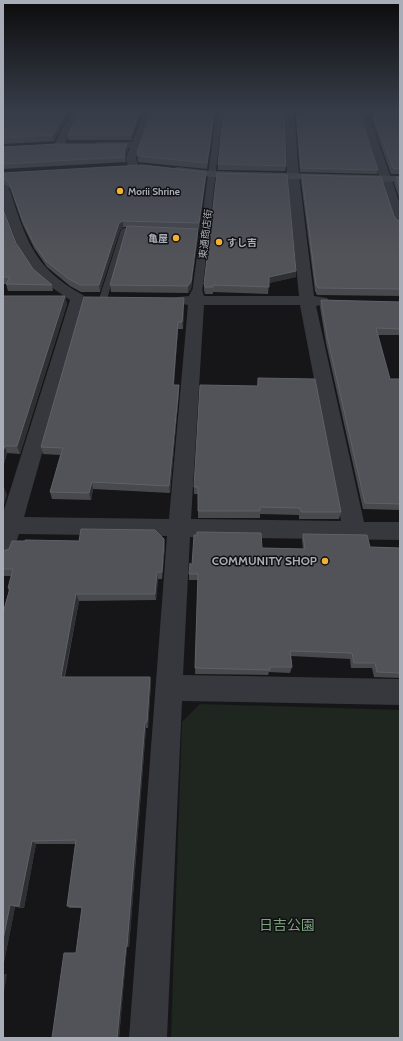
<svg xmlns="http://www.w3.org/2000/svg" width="403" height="1041" viewBox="0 0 403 1041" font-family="Cabin,'Noto Sans JP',sans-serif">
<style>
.green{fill:#1e261f}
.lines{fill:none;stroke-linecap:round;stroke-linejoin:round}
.service{fill:#37383d;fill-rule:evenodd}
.pedestrian{fill:#37383d;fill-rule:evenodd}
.minor{fill:#37383d;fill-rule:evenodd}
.secondary{fill:#45474d;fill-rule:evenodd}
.wall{fill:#47494d}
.shaded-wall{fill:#2f3033}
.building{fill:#525359;stroke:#5f6168}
.poi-dot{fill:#f2b134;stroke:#111113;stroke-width:1.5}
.labels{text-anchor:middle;stroke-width:3;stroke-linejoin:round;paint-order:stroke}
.far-poi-label{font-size:10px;font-weight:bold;fill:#a8adb8;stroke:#111113;text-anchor:start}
.far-street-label{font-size:10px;fill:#a8adb8;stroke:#111113}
.poi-label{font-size:12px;font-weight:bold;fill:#a8adb8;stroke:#111113;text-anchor:end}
.near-park-label{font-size:14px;fill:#7fa381;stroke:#111113}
</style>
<rect width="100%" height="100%" fill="#161618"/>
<!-- green -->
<path class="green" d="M200 704 400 710V1038H171L182 722Z"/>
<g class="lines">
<!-- service -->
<path class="service" d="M124 228 141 229 144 231 141 233 127 232 107 299 106 301H100L99 299 121 230Z"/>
<!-- pedestrian -->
<path class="pedestrian" d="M217 109H223L202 293 197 296 192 293Z"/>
<!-- minor -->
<g class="minor">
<path d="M4 109H13L6 119 3 120Z"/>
<path d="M73 109H82L63 147H55L54 145Z"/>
<path d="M145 109H154L136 158 138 166 137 168 133 169 128 166 126 158 130 148 94 147 93 145 98 142H132Z"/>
<path d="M237 109 400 110V116L369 115 400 204V226L396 225 394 222 359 115 294 113 299 176 314 296 327 298 330 301 327 304 316 306 364 522H400V540L190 537 183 675 400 679V705L182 701 167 1038H129L167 536 19 534 11 556 3 558V513L70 300 45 283 36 274 19 249 3 207V185L7 186 9 188C26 239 33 268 83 295L86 298 24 517 169 519 188 305 177 303 174 300 177 297 189 296 192 290 197 289 202 290 204 296H299L287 176 285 113 241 112ZM204 305H300L341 521 191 519Z"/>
</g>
<!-- secondary -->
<path class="secondary" d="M178 167 212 171 400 176V182L212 177 174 172 172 170 174 168Z"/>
</g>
<!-- wall -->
<g class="wall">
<path d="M10 109H72L54 141 3 144V116L6 115Z"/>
<path d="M143 109 131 140H68V135Z"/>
<path d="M215 109 207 169 138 162 137 152Z"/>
<path d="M296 111 378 170 377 174 300 172 296 115Z"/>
<path d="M372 111 400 112V174H391L371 117Z"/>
<path d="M127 144 128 150 125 156 126 162 3 169V147Z"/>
<path d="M218 164 286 166 285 171 218 170Z"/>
<path d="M206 172V178L199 229H198V236L191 289 188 293 111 292 110 285 127 227H123L120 230 100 292H81L70 286 47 267 34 248 23 225 10 188 3 184V173Z"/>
<path d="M302 175 394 216 397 220 400 221V296L317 295 315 291 301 181Z"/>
<path d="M396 177H400V200L394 183Z"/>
<path d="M3 209 16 243 33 269 52 285 53 291H8L6 284H3Z"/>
<path d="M296 277 269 283 268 294 213 292V294H205L204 290V284Z"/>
<path d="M3 296H65L67 304 20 454 7 453 3 467Z"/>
<path d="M321 300 400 302V335H377L390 379H400V510L363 509 326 343 320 307Z"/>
<path d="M184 305 183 329H178L174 385H179V392L170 493 93 489 91 500 52 499 50 492 60 455 43 454 41 447Z"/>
<path d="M258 378 341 512 339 519H299V515L260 514V518H198V494H194V487L257 386Z"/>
<path d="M303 534 370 547 400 548V678L374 677 372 668H351L350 659 291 656 292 667 290 673 269 672 268 675 195 674 198 580H189V574L192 565 262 548 303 549 302 540Z"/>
<path d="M164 539 165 546 162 579H158L156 600 79 601 65 677H150L151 683 148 728H146L129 947H127L119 1038H52L76 953 82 908H70L67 906 76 844H36L24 908 15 907 3 967V613L9 591 8 588 11 576H3V551L9 549 25 541H79Z"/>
</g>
<!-- shaded-wall -->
<g class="shaded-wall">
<path d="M68 109H72L54 141 53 135Z"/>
<path d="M141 109H143L131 140V135Z"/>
<path d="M215 109 207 169V163Z"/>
<path d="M127 144 128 150 125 157 124 152Z"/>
<path d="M206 172V178L199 229V223Z"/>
<path d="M123 221V227L120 230 100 292 99 285 119 223Z"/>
<path d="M198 229V236L191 289 188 293V286Z"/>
<path d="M296 271V277L269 283V277Z"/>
<path d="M65 296 67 304 20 454 17 446Z"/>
<path d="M184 298V305L183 329 182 322Z"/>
<path d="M178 322V329L173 392V385Z"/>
<path d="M179 385V392L170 493 169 486Z"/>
<path d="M5 446 7 453 3 467V451Z"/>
<path d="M92 482 93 489 91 500 89 493Z"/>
<path d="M4 487 7 495 4 505 3 506V491Z"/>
<path d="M164 539 165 546 162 579V572Z"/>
<path d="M157 572 158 579 156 600 155 594Z"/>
<path d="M76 594 79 601 63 683 61 677Z"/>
<path d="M150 677 151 683 148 728 147 722Z"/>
<path d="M145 722 146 728 129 947 127 946Z"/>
<path d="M32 841 36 844 24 908 19 906Z"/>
<path d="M10 905 15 907 3 967V940Z"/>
<path d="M126 946 127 947 119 1038H117Z"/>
<path d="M3 974H7L3 998Z"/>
</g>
<!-- building -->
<g class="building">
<path d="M10 109H68L53 135 3 138V116L6 115Z"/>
<path d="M80 109H141L131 135H68Z"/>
<path d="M153 109H215L207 163 138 156 137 152Z"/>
<path d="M224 109H284L286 166 218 164Z"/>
<path d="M296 111 359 113 378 170 301 168Z"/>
<path d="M372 111 400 112V169L393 168Z"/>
<path d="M58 144H127L124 152 125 157 3 164V147Z"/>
<path d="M142 165 206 172 199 223 123 221 119 223 99 285H80L69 279 46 261 33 242 22 219 9 182 3 178V173Z"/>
<path d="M217 173 287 175 296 271 269 277V287L213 285V287H205L204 284Z"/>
<path d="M302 175 381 177 394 216 397 220 400 221V289L318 288 316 285Z"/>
<path d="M396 177H400V189Z"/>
<path d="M3 209 16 243 33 269 52 285 6 284 10 277H3Z"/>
<path d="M127 226 198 229 191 282 188 286 110 285Z"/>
<path d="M3 296H65L17 446H5L3 451Z"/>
<path d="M84 297 184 298 182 322H178L173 385H179L169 486 92 482 89 493 50 492 63 448 41 447Z"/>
<path d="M321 300 400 302V329L376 328 390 379H400V504L365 503 327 336Z"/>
<path d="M258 378 315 379 341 512H301L300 508 260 507V511H198V487H194L200 385 258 386Z"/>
<path d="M81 529 155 530 164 539 162 572H157L155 594H76L61 677H150L147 722H145L127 946H126L117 1038H52L64 953H76L82 907 67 906 76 840 32 841 19 906 10 905 3 940V613L10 588H8L13 569H3V551L9 549 12 541H25V540L79 541Z"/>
<path d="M197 532 261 533 262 548 305 549 303 534 367 535 370 547 400 548V673L377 672 375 663H354L352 653 290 651 292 667H270V670L195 668 198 574H189L190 563 192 565 194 535H197Z"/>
</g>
<!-- sky -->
<linearGradient id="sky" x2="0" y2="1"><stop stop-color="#0c0c0d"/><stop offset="0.43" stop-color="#363c48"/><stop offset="1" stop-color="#363c48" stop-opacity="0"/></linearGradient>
<rect width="403" height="255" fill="url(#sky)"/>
<!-- markers -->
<g class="poi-dot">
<circle cx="120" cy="191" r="4"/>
<circle cx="176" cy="238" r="4"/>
<circle cx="219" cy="242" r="4"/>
<circle cx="325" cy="561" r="4"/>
</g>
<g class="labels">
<!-- far-poi labels -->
<g class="far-poi-label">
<text x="128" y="195">Morii Shrine</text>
<text x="168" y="242" text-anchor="end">亀屋</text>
<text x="227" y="246">すし吉</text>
</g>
<!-- far-street labels -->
<g class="far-street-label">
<text transform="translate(205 234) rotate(-83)" y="4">東通商店街</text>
</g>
<!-- poi labels -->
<g class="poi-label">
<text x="317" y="565">COMMUNITY SHOP</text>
</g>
<!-- near-park labels -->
<g class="near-park-label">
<text x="287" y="930">日吉公園</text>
</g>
</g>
<!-- border -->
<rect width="403" height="1041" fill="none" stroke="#a8adb8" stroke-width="8"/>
</svg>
